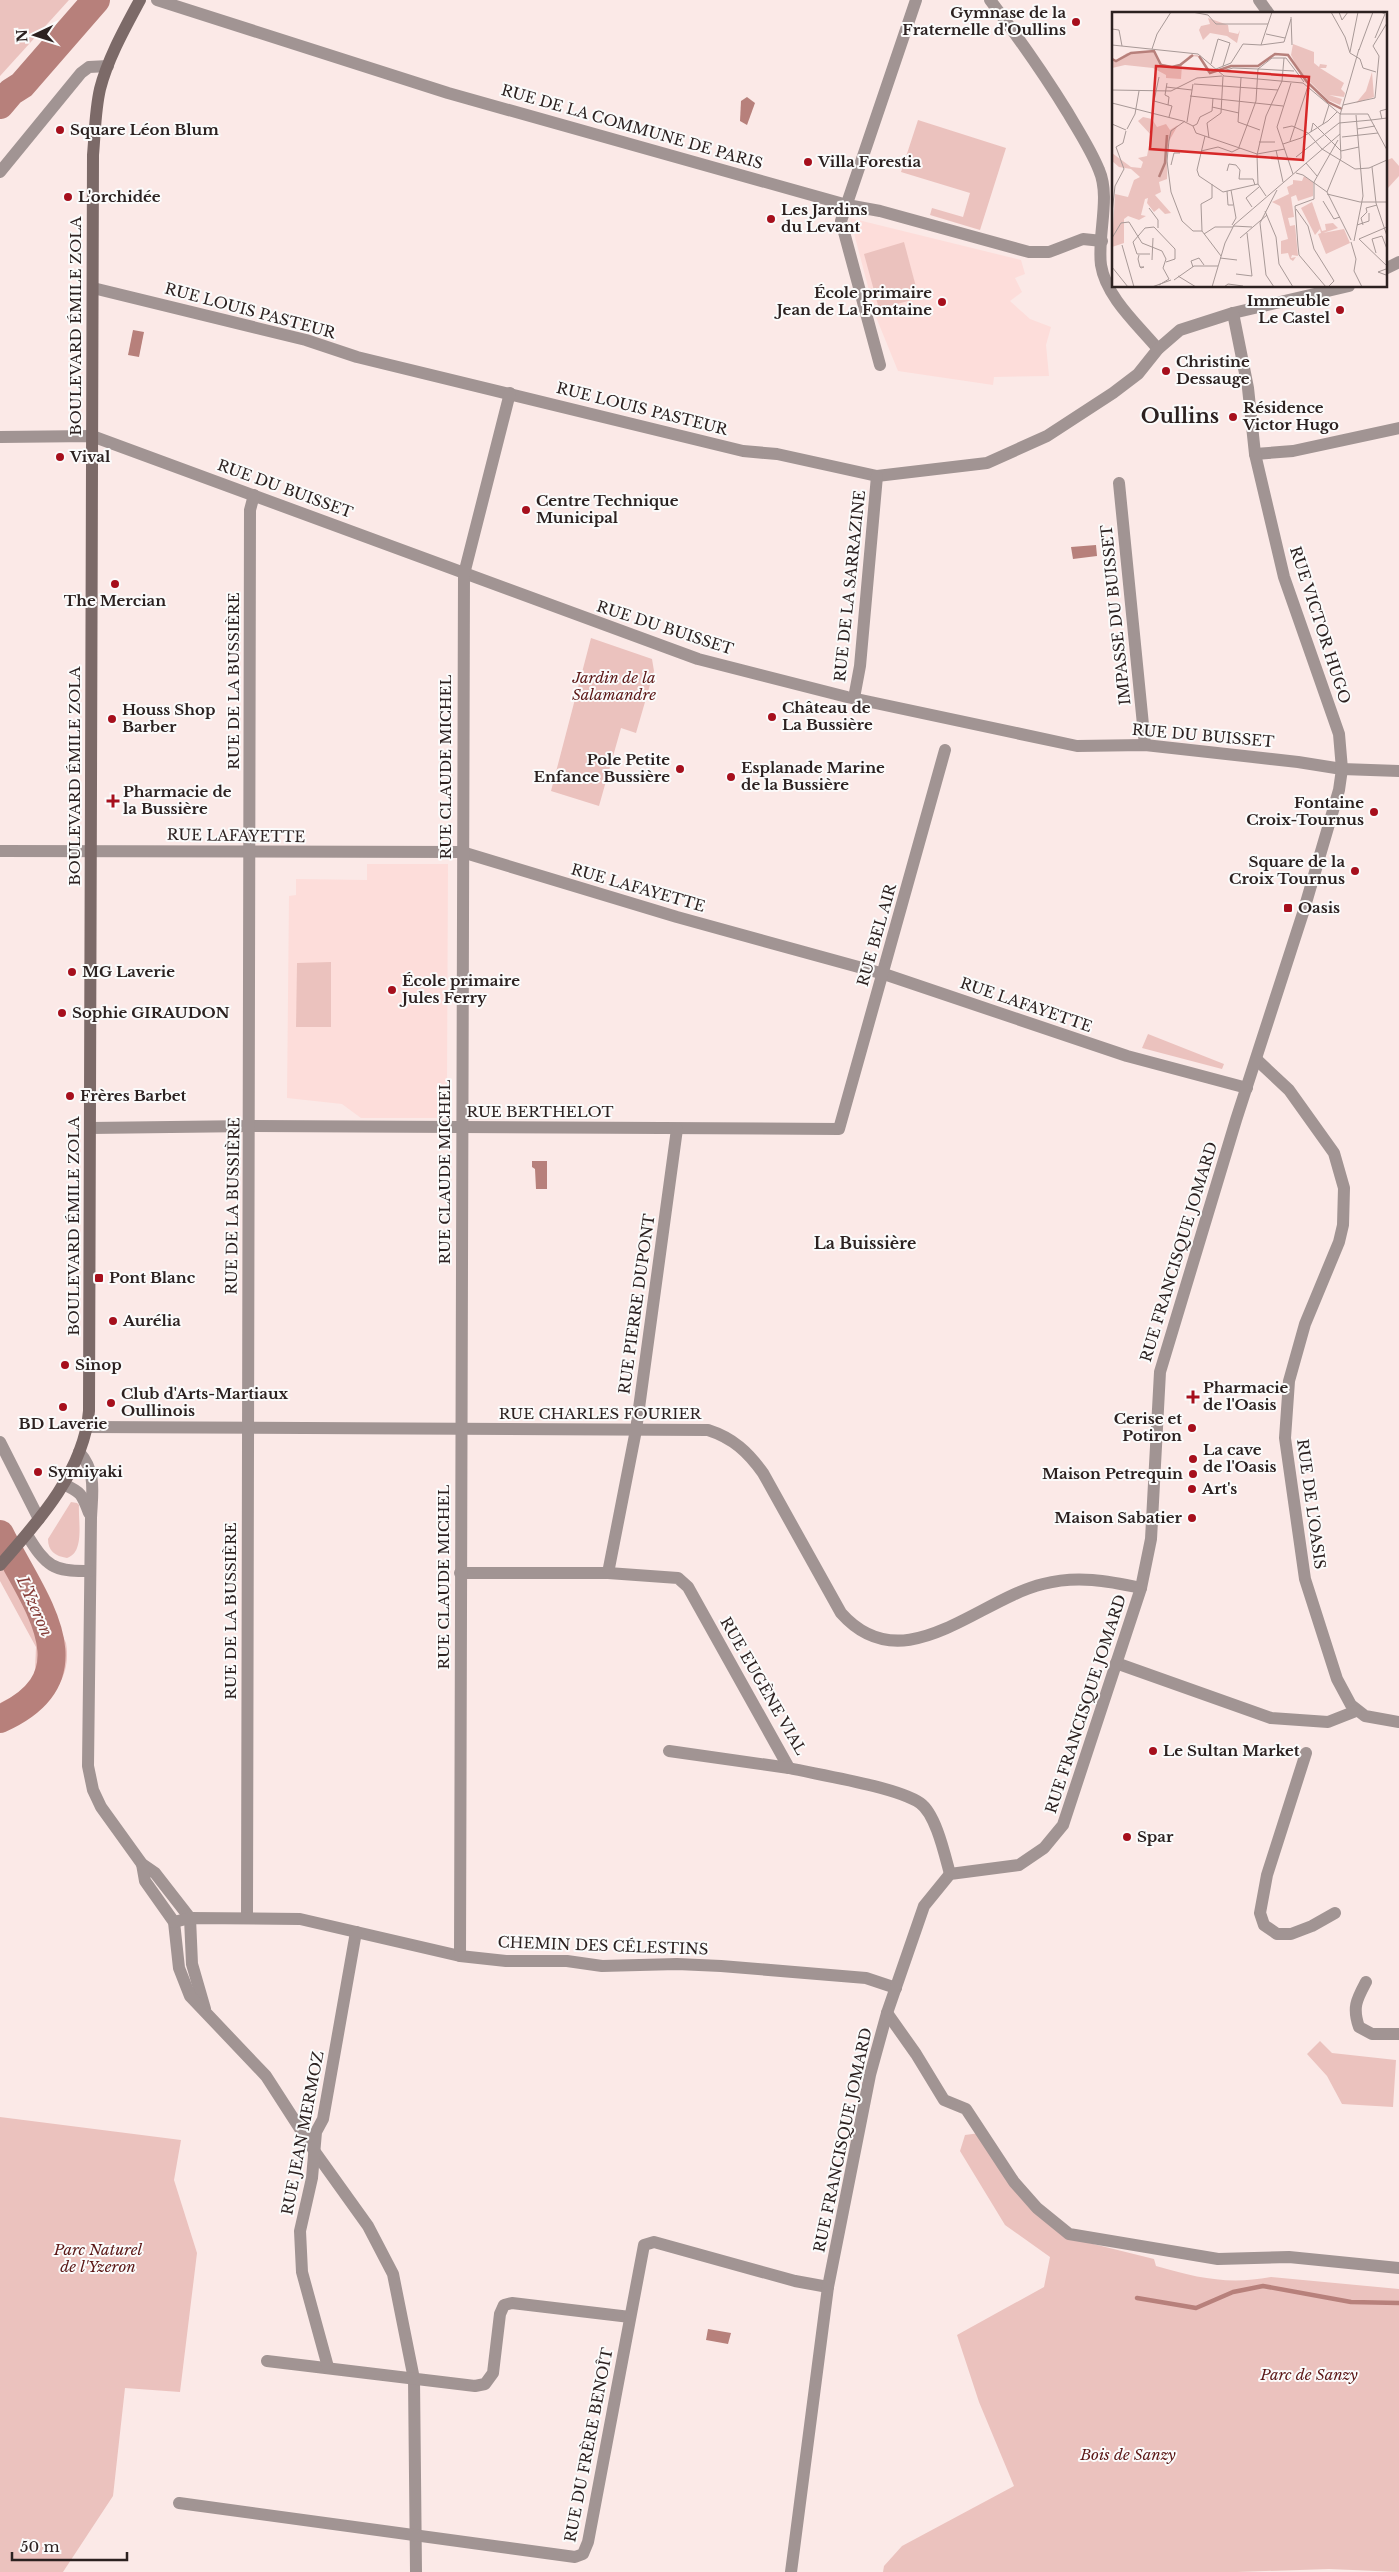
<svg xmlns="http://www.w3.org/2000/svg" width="1399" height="2572" viewBox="0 0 1399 2572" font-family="'Libre Baskerville',serif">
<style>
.built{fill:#fdddda}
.green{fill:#ebc2be}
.water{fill:#b7807b}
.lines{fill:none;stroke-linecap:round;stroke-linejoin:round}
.stream{stroke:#b7807b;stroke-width:4.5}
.river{stroke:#b7807b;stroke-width:28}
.street{stroke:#a19493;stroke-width:12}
.secondary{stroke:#7c6a68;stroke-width:12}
.poi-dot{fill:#a60f1c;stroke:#fbfbfb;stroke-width:2}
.labels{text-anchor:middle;stroke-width:4;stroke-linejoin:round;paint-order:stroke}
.poi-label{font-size:15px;font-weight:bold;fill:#2c2120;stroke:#fbfbfb;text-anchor:start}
.street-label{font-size:15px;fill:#2c2120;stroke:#fbfbfb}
.park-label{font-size:15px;font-style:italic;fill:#5b1716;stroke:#fbfbfb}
.neighbourhood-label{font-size:16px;font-weight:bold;fill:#2c2120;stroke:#fbfbfb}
.water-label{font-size:16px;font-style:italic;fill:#853d39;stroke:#fbfbfb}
.district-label{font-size:20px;font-weight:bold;fill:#2c2120;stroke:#fbfbfb}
.inset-river{fill:none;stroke:#b7807b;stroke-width:2.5}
.inset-road{fill:none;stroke:#a89997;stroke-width:1}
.view{fill:#d62828;fill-opacity:0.15;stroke:#d62828;stroke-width:2.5}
.inset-edge{fill:none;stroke:#2c2120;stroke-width:2.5}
</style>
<rect width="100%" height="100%" fill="#fbe9e7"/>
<!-- built -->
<g class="built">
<path d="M850 218 1021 260 1025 274 1015 278 1022 292 1010 301 1030 319 1051 327 1046 345 1049 376 994 377 993 385 898 371 876 317Z"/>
<path d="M367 864H448L447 1087H436V1093H447L448 1118H361L342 1104 287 1098 289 896 296 895V879L367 880Z"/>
</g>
<!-- green -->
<g class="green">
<path d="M0 0H69L0 76Z"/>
<path d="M918 120 1006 148 980 230 930 215 932 208 963 217 970 193 901 172Z"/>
<path d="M1392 158 1399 166V176L1388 188 1385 182V161Z"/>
<path d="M904 242 919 298 879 309 864 254Z"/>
<path d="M591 638 652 659 654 671 636 733 621 728 599 806 551 791Z"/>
<path d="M331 962V1027H296L297 963Z"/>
<path d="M1148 1034 1224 1064 1222 1069 1142 1048Z"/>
<path d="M71 1502 77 1503 79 1505C78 1521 85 1553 67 1558 55 1556 48 1551 48 1539Z"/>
<path d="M22 1547 66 1643C74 1688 36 1714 0 1731V1703L23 1691 32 1682 35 1670 36 1647 0 1581V1569Z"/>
<path d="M1320 2041 1332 2053 1396 2060 1393 2107 1342 2104 1327 2076 1307 2054Z"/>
<path d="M0 2117 181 2140 174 2180 197 2253 180 2392 125 2388 113 2496 63 2572H0Z"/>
<path d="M980 2133 1069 2238 1154 2259 1156 2266C1198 2278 1228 2285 1271 2277L1399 2289V2572L1329 2569 1237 2572H883L884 2566 902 2546 1014 2486 979 2402 957 2335 1044 2287 1050 2257 1005 2225 960 2151 965 2135Z"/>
</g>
<!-- water -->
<g class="water">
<path d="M747 97 755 103 747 125 740 121 741 101Z"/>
<path d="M133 330 144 332 139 357 128 355Z"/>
<path d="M1096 545 1097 556 1073 559 1071 547Z"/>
<path d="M532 1161H547V1189H536L535 1169 532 1167Z"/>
<path d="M708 2329 731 2333 728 2344 706 2340Z"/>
</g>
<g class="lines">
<!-- stream -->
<path class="stream" d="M1137 2298 1196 2308 1233 2292 1263 2286 1351 2302 1399 2303"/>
<!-- river -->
<g class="river">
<path d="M0 105 11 92 22 85 96 0"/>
<path d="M0 1534C32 1599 98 1675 0 1719"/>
</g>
<!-- street -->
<g class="street">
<path d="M157 0 448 93 847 205 880 211 1029 252H1049L1083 239 1102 241"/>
<path d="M990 0C1018 37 1044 74 1068 113 1079 132 1091 150 1099 170 1111 197 1097 236 1101 265 1106 297 1138 325 1158 349"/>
<path d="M1259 0 1269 14"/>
<path d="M0 172 81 73 89 67 108 66"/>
<path d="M1385 269 1399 262"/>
<path d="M93 288 306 340 357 357 743 451 777 454 877 476 987 463 1047 436 1113 393 1138 374 1158 349 1180 330 1233 313 1349 286"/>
<path d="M880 365 841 221 916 0"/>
<path d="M0 437 92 436 698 659 847 697 1077 746 1145 745 1298 762 1342 769 1399 771"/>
<path d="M1255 454 1293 451 1399 428"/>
<path d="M1119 483 1145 745"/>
<path d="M854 698 860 666 877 476"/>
<path d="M0 851 462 852 677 917 884 974 1127 1056 1247 1088"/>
<path d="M1257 1060 1289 1090 1334 1153 1344 1188 1343 1225 1339 1242 1305 1324 1289 1381 1285 1438 1305 1579 1337 1679 1351 1705 1365 1716 1399 1722"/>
<path d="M90 1128 251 1126 839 1129 945 750"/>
<path d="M87 1427 708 1430C733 1438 748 1452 763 1473L841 1613C903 1683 977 1600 1043 1584 1077 1575 1108 1581 1141 1588"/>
<path d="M0 1442 39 1519"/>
<path d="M79 1452C97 1472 92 1493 91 1518L88 1766 93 1790 101 1807 142 1864 155 1873 190 1918 192 1964 205 2009"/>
<path d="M63 1484C81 1492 82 1494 89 1513"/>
<path d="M27 1535C46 1566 53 1572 90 1571"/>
<path d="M460 1573H608L678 1578 688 1587 789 1768C820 1775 897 1787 920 1803 936 1814 945 1856 950 1874"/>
<path d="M608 1573 636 1430 677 1129"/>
<path d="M1116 1663 1271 1718 1328 1722 1356 1711"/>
<path d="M669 1751 789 1768"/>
<path d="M1306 1753 1267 1875 1260 1913 1264 1925 1277 1934H1291L1312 1926 1335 1913"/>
<path d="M142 1864 145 1881 174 1922 179 1968 190 1996 266 2076 315 2152 368 2226 393 2274 414 2379 416 2572"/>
<path d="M247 1918 250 510 254 495"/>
<path d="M174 1922 190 1918 300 1919 460 1956 506 1961H567L602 1966 677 1964 721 1966 866 1978 896 1988"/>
<path d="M460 1956 464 574 510 393"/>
<path d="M1366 1982C1357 1999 1352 2007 1359 2027L1372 2034H1399"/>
<path d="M887 2013 916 2054 944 2100 966 2109 1014 2182 1037 2208 1069 2234 1218 2259 1289 2257 1399 2268"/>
<path d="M267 2361 475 2386 485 2384 493 2373 500 2314 504 2305 512 2303 630 2317"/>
<path d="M328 2367 302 2272 300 2231 312 2178 316 2132 323 2119 356 1932"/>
<path d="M179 2503 575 2557 583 2554 588 2542 644 2245 654 2242 795 2281 828 2287"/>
<path d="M791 2572 828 2287 870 2075 887 2013 924 1906 950 1874 1019 1865 1044 1848 1063 1825 1141 1588 1151 1539 1160 1372 1236 1120 1303 913 1339 790 1342 769 1339 734 1284 577 1255 454 1248 388 1233 313"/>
</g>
<!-- secondary -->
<path class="secondary" d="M0 1565C38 1522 84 1471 89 1411L93 155C95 133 95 111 100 89 108 58 125 28 140 0"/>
</g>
<!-- markers -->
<g class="poi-dot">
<circle cx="1076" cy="22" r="5"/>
<circle cx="60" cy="130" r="5"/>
<circle cx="808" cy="162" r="5"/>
<circle cx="68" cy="197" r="5"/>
<circle cx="771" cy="219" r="5"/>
<circle cx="942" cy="302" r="5"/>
<circle cx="1340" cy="310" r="5"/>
<circle cx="1166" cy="371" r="5"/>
<circle cx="1233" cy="417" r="5"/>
<circle cx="60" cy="457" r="5"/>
<circle cx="526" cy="510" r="5"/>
<circle cx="115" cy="584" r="5"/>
<circle cx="772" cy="717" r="5"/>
<circle cx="112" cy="719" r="5"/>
<circle cx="680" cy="769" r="5"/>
<circle cx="731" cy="777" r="5"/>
<path d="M110.5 793.5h5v5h5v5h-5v5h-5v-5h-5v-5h5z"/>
<circle cx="1374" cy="812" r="5"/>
<circle cx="1355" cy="871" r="5"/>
<rect x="1283" y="903" width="10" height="10" rx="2.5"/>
<circle cx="72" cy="972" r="5"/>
<circle cx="392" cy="990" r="5"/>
<circle cx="62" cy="1013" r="5"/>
<circle cx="70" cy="1096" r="5"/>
<rect x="94" y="1273" width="10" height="10" rx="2.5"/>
<circle cx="113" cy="1321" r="5"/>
<circle cx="65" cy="1365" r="5"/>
<path d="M1190.5 1389.5h5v5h5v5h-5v5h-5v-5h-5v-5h5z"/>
<circle cx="111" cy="1403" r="5"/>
<circle cx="63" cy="1407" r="5"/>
<circle cx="1192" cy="1428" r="5"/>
<circle cx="1193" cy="1459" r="5"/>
<circle cx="38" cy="1472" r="5"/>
<circle cx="1193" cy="1474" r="5"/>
<circle cx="1192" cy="1489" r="5"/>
<circle cx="1192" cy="1518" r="5"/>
<circle cx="1153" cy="1751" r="5"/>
<circle cx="1127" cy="1837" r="5"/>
</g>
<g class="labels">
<!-- poi labels -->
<g class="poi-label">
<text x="1066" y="18" text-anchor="end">Gymnase de la<tspan x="1066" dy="17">Fraternelle d'Oullins</tspan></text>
<text x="70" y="135">Square Léon Blum</text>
<text x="818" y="167">Villa Forestia</text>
<text x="78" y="202">L'orchidée</text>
<text x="781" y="215">Les Jardins<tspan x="781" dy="17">du Levant</tspan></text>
<text x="932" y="298" text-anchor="end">École primaire<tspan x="932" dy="17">Jean de La Fontaine</tspan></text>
<text x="1330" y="306" text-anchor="end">Immeuble<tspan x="1330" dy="17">Le Castel</tspan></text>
<text x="1176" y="367">Christine<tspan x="1176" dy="17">Dessauge</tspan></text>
<text x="1243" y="413">Résidence<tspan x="1243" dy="17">Victor Hugo</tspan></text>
<text x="70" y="462">Vival</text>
<text x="536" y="506">Centre Technique<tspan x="536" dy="17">Municipal</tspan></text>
<text x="115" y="606" text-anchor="middle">The Mercian</text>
<text x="782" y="713">Château de<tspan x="782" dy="17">La Bussière</tspan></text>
<text x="122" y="715">Houss Shop<tspan x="122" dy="17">Barber</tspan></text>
<text x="670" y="765" text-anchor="end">Pole Petite<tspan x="670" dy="17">Enfance Bussière</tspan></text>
<text x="741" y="773">Esplanade Marine<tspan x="741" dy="17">de la Bussière</tspan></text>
<text x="123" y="797">Pharmacie de<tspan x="123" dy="17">la Bussière</tspan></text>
<text x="1364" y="808" text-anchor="end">Fontaine<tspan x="1364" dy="17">Croix-Tournus</tspan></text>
<text x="1345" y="867" text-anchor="end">Square de la<tspan x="1345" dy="17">Croix Tournus</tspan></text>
<text x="1298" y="913">Oasis</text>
<text x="82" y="977">MG Laverie</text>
<text x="402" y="986">École primaire<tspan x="402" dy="17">Jules Ferry</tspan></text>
<text x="72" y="1018">Sophie GIRAUDON</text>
<text x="80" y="1101">Frères Barbet</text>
<text x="109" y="1283">Pont Blanc</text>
<text x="123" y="1326">Aurélia</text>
<text x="75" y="1370">Sinop</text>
<text x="1203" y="1393">Pharmacie<tspan x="1203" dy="17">de l'Oasis</tspan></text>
<text x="121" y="1399">Club d'Arts-Martiaux<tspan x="121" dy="17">Oullinois</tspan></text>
<text x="1182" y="1424" text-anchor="end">Cerise et<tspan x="1182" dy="17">Potiron</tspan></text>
<text x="63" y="1429" text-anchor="middle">BD Laverie</text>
<text x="1203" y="1455">La cave<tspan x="1203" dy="17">de l'Oasis</tspan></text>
<text x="48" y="1477">Symiyaki</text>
<text x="1183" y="1479" text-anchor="end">Maison Petrequin</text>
<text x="1202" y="1494">Art's</text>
<text x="1182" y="1523" text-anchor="end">Maison Sabatier</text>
<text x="1163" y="1756">Le Sultan Market</text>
<text x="1137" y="1842">Spar</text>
</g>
<!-- street labels -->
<g class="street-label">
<text transform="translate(632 127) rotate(16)" y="5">RUE DE LA COMMUNE DE PARIS</text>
<text transform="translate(250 311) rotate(15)" y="5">RUE LOUIS PASTEUR</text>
<text transform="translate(76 326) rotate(-90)" y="5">BOULEVARD ÉMILE ZOLA</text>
<text transform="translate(642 409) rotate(14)" y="5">RUE LOUIS PASTEUR</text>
<text transform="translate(285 489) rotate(20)" y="5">RUE DU BUISSET</text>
<text transform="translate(850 586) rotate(-84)" y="5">RUE DE LA SARRAZINE</text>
<text transform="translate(1116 615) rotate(-96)" y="5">IMPASSE DU BUISSET</text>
<text transform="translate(1320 625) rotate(72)" y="5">RUE VICTOR HUGO</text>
<text transform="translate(665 628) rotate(18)" y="5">RUE DU BUISSET</text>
<text transform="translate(234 681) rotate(-90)" y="5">RUE DE LA BUSSIÈRE</text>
<text transform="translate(1203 736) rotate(5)" y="5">RUE DU BUISSET</text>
<text transform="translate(446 767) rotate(-90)" y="5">RUE CLAUDE MICHEL</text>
<text transform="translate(75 776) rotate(-90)" y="5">BOULEVARD ÉMILE ZOLA</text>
<text transform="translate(236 836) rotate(1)" y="5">RUE LAFAYETTE</text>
<text transform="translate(638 888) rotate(16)" y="5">RUE LAFAYETTE</text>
<text transform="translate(877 935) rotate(-74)" y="5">RUE BEL AIR</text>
<text transform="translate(1026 1005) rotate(19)" y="5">RUE LAFAYETTE</text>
<text x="540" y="1117">RUE BERTHELOT</text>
<text transform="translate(445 1172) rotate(-90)" y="5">RUE CLAUDE MICHEL</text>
<text transform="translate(233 1206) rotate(-89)" y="5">RUE DE LA BUSSIÈRE</text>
<text transform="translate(74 1226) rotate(-90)" y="5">BOULEVARD ÉMILE ZOLA</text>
<text transform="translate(1179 1252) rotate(-73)" y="5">RUE FRANCISQUE JOMARD</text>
<text transform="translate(637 1304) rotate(-82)" y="5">RUE PIERRE DUPONT</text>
<text x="600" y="1419">RUE CHARLES FOURIER</text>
<text transform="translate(1311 1504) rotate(82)" y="5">RUE DE L'OASIS</text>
<text transform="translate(444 1577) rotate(-90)" y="5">RUE CLAUDE MICHEL</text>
<text transform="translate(231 1611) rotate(-90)" y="5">RUE DE LA BUSSIÈRE</text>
<text transform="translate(763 1686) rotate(60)" y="5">RUE EUGÈNE VIAL</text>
<text transform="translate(1086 1704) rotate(-72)" y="5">RUE FRANCISQUE JOMARD</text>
<text transform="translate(603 1946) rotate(2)" y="5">CHEMIN DES CÉLESTINS</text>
<text transform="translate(303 2133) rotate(-79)" y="5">RUE JEAN MERMOZ</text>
<text transform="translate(843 2140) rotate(-78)" y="5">RUE FRANCISQUE JOMARD</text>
<text transform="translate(589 2445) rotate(-79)" y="5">RUE DU FRÈRE BENOÎT</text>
</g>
<!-- park labels -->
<g class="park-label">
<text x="614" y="683">Jardin de la<tspan x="614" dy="17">Salamandre</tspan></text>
<text x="98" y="2255">Parc Naturel<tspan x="98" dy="17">de l'Yzeron</tspan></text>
<text x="1309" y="2380">Parc de Sanzy</text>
<text x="1128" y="2460">Bois de Sanzy</text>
</g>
<!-- neighbourhood labels -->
<g class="neighbourhood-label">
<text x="865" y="1249">La Buissière</text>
</g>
<!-- water labels -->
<g class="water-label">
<text transform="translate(35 1606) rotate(66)" y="6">L'Yzeron</text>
</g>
<!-- district labels -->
<g class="district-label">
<text x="1180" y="423">Oullins</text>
</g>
</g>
<!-- overview -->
<g transform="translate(1112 12)">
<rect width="275" height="275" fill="#fbe9e7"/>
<path d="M96 6 116 13 117 20 126 22 128 18 125 31 115 24 98 21 91 28 87 18 89 14 98 12ZM181 32 202 40V51L207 55 208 52 215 53 214 56H208L232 71 229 77 233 81 232 85 217 83 230 87 228 93 216 88 187 59 179 43ZM43 39 48 51 58 54 68 53 78 43H86L96 60H105L96 61 87 45 80 44 70 53 69 67 54 66V63L41 56 13 53 0 56V44L3 49 15 41ZM260 60 262 85 244 91 254 79ZM31 105 40 107 45 115 54 112 58 118 66 113 56 131 55 167 47 170 49 180 43 183 59 201 53 202 47 196 42 200 35 191 36 186 33 187 29 203 34 204 27 208 16 204 12 207V231L0 235 3 182 16 185 22 168 28 165 19 157 7 155 0 149V141L19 155 29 156 31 150 26 146 35 144 39 123 26 109ZM192 164 201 170V184L186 189 184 183 179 185 182 205 176 206 178 214 183 213 186 244 180 243 179 246 184 245 181 249 178 247 176 241 169 242V229L176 227 168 194 160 190 177 182 175 175 181 172V168L190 169ZM200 190 210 219 214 218 213 212 221 211 226 216 211 221 232 217 238 231 214 242 206 222 209 221 208 217 203 223 189 196Z" fill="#ebc2be"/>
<path class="inset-river" d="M87 44 98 61 119 54H146L163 42 176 43 195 70 216 90 230 97M0 47 4 49 19 41 42 39 49 53 60 55 68 53 81 43M47 165 53 151 55 123"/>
<path class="inset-road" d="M80 0 96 3 104 12H156M219 0 233 25 238 41 248 47 251 56 264 60M227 0 230 8 236 0M179 5 180 33M0 17 7 18 10 34M154 22 173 26M263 26 273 2 269 0M0 33 86 42 112 64 191 71 228 102M149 33 172 30 179 7M40 37 45 22 59 0M247 38 261 0M238 40 246 0M99 52 106 27 118 31 111 54M104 57 119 51 131 32 149 33 160 0M107 60 121 56 146 57 160 46H174L192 70M47 65 42 89 60 94 57 105M85 66 110 64M129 66 126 110 148 118M55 71 53 83 57 85 56 93M179 71 165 115 181 162M82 72 166 78M54 75 80 78M0 78 59 79 85 66M78 84 171 94M0 91 71 109 81 114 84 121 145 142M231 93 263 86 267 44 261 34 275 11M100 95 127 101M228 102H256L259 108 275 106M270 107 268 99 275 97M73 109 59 119 57 128 55 149 59 180 70 209 81 219H90L109 244M75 110 81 72M0 112 14 118M211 112 217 93M81 114 85 112 88 105 100 99 101 86M171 116 180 114 196 121 210 137 243 157 257 156 275 148M15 117 23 102 27 79M245 117 263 114M199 120 201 111 229 139 247 135M93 124 85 158 87 164 111 180 146 172M230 125 266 121M97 126 95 111 109 101 111 64M178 129 196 74M147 130H163M171 132 189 126 216 109 225 100M127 135 144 89 146 57 182 59M164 138 171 170M89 139 106 135 120 140 128 136M145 142 173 137M184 145 227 111 259 108 275 138M194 151 205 164M59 153 62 141H68M260 155 264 191 275 224M115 159 117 152 124 153 128 158 127 167H141L143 173M184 161 191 163 215 180 239 228M202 170V187L183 194 186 234 187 243 214 275M202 170 226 128M119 178 124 206 120 213M115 179 116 193H121M215 180 229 146 228 122M215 182 248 190H275M154 184 146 172 145 143 154 104 170 69 172 46M211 189 222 207 228 205M140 195 134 186 147 175M37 196 46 208V216M184 197 196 214 202 237 222 269 216 275M153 199 164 225 167 252 181 275M0 201 3 174 12 157 4 135 11 131 14 119M245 213 257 209V201M251 213 249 206 255 200 254 196 265 193M121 214 140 215M90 219 89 192 100 186V172M92 222 103 215H121M0 226 9 211 17 210 30 231 50 239 54 247 51 256 57 267 47 273M128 226 155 203M247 227 275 254M247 227 275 215M242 229 251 184 244 103M239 230 244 247 242 259 250 275M10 233 22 275M264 241 260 227 270 224 275 237M38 242H25L21 230 33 216 42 215 63 237V247L54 250M27 243 26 247 28 255 29 256 32 255H28M108 246 125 248M40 248 41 226M0 255 16 275M81 255 79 249 87 246 92 253M124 262 140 264 135 221M274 263 266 260 274 257M66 264 84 275M62 268 82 254H106M40 275 59 268M100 275 113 231 122 213 228 122V103L247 37M112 275 116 272 131 274M162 275 154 263 148 211 165 178"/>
<path class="view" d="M44 54 197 65 191 148 38 137Z"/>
<rect width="275" height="275" class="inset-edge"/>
</g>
<!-- north arrow -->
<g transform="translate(35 35) rotate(266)" stroke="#fbfbfb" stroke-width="4" paint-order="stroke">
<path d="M0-4L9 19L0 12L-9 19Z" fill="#2c2120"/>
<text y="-8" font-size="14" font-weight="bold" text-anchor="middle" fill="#2c2120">N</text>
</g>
<!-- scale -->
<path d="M12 2552v8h115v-8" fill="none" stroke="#2c2120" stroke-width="2.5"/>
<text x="20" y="2552" font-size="15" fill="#2c2120" stroke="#fbfbfb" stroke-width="4" paint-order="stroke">50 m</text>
</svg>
